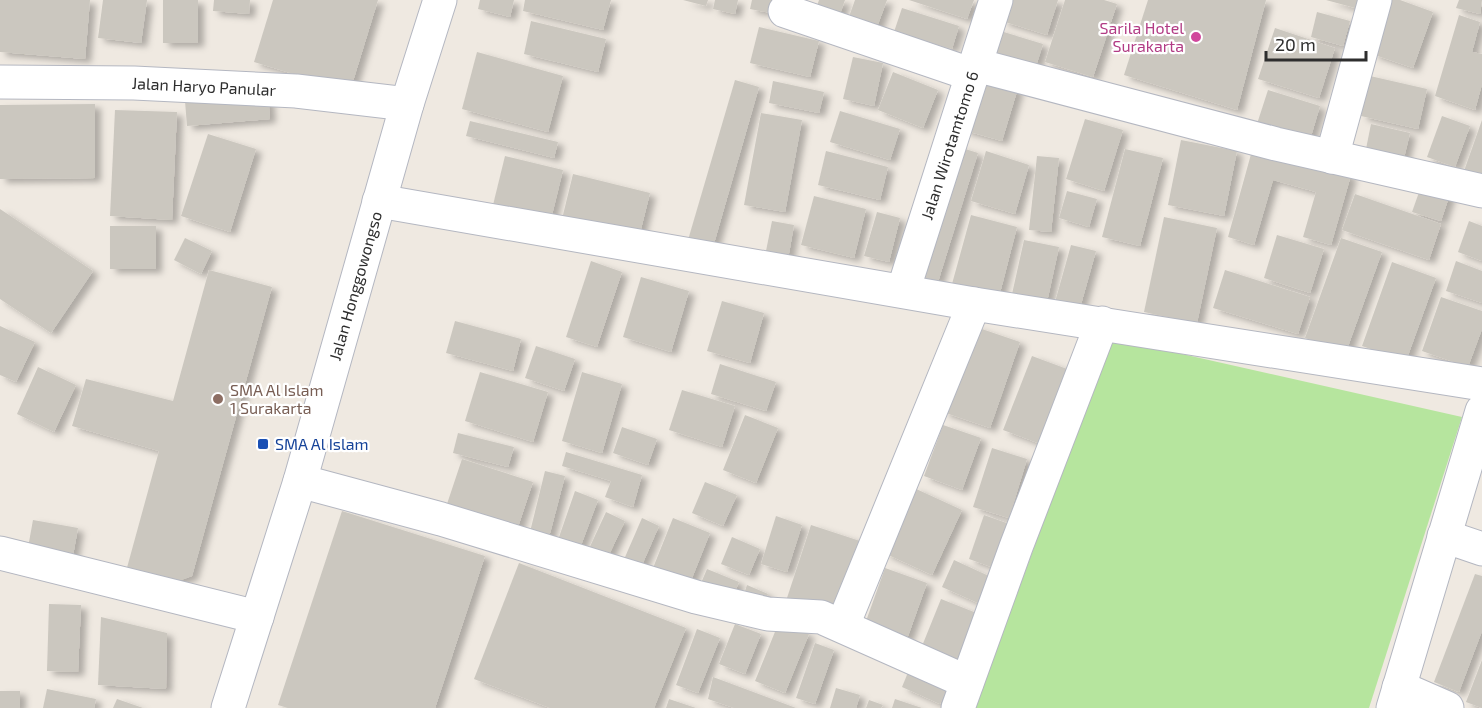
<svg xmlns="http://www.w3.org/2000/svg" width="1482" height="708" viewBox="0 0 1482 708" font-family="'Exo 2',sans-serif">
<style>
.green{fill:#b6e59e}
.building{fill:#cbc7bf;filter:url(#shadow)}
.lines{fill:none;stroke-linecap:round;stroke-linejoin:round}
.minor-casing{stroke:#b4b7c1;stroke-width:35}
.tertiary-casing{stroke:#b4b7c1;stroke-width:35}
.secondary-casing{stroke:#b4b7c1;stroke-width:35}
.minor{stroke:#fff;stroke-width:33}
.tertiary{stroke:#fff;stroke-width:33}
.secondary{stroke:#fff;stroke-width:33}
.hotel-dot{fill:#d1479c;stroke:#fff;stroke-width:2}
.education-dot{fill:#8d6e63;stroke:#fff;stroke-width:2}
.transit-dot{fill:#1a4fb4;stroke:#fff;stroke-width:2}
.labels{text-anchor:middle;stroke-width:4.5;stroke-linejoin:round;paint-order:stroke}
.hotel-label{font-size:16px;fill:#b23c85;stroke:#fff;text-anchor:end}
.street-label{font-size:16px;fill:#2e2e2e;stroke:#fff}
.education-label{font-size:16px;fill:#785e54;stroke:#fff;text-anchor:start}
.transit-label{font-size:16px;fill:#164399;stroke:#fff;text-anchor:start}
</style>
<defs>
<filter id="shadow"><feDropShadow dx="6" dy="4" stdDeviation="3" flood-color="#0004"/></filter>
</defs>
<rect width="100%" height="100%" fill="#efe9e1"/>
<!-- green -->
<path class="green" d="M1111 338 1462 417 1369 708H975Z"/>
<!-- building -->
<g class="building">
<path d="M0 0H90L85 59 0 52Z"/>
<path d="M103 0H147L141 43 98 38Z"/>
<rect x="163" y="0" width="35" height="43"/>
<path d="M214 0H250L249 14 213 11Z"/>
<path d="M273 0H378L350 91 254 62Z"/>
<path d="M480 0H514L510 17 478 9Z"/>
<path d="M525 0H611L603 30 523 11Z"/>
<path d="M683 0H708L706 6Z"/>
<path d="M715 0H738L735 14 713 9Z"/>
<path d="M752 0H774L771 13 750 9Z"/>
<path d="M819 0H845L836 25 813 18Z"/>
<path d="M855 0H887L874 35 846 25Z"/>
<path d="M909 0H974L967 19Z"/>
<path d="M1008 0H1058L1047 35 1002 21Z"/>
<path d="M1065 0H1104L1117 4 1093 77 1045 62Z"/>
<path d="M1148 0H1266L1237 110 1124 75Z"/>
<path d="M1326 0H1361L1359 9Z"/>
<path d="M1392 0H1400L1433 12 1413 68 1372 54Z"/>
<path d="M1459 0H1482L1480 14 1456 8Z"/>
<path d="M902 8 959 26 952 49 894 32Z"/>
<path d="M1317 12 1350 21 1343 46 1311 37Z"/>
<path d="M1459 15 1480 22 1472 52 1482 54V84L1475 110 1435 96Z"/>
<path d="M531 21 606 39 598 72 524 54Z"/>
<path d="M759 27 819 41 810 77 750 63Z"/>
<path d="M1275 28 1335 48 1319 98 1258 79Z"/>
<path d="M997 30 1043 44 1036 66 991 52Z"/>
<path d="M477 52 563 76 548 132 462 109Z"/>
<path d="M853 57 883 63 874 106 843 99Z"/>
<path d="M893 72 938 90 923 128 878 110Z"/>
<path d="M1370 76 1427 89 1418 129 1361 116Z"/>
<path d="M979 77 1018 88 1002 141 963 130Z"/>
<path d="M735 80 759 87 713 247 688 240Z"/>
<path d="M773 81 824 92 819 113 769 103Z"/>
<path d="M1268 90 1320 106 1309 143 1256 127Z"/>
<path d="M268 94 270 119 187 126 185 101Z"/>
<path d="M95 104V178L0 179V105Z"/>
<path d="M115 110 177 112 172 220 110 216Z"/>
<path d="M840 111 900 129 890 160 830 142Z"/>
<path d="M761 113 802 120 785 212 744 205Z"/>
<path d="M1442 116 1470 126 1455 167 1427 157Z"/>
<path d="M1085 119 1123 130 1104 191 1066 179Z"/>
<path d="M1482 120V177L1464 171Z"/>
<path d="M470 121 558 142 554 158 466 136Z"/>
<path d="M1371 124 1410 133 1403 162 1365 154Z"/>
<path d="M208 134 256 149 230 232 181 216Z"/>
<path d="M1181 140 1237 151 1224 216 1168 205Z"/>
<path d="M952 145 978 153 938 282 912 274Z"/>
<path d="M1253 147 1351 175 1331 245 1303 237 1316 192 1273 180 1254 245 1228 237Z"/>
<path d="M1125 149 1163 158 1140 246 1102 237Z"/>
<path d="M826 151 888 167 880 200 818 185Z"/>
<path d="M986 151 1029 165 1015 214 971 201Z"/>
<path d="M505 156 563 170 551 219 493 205Z"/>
<path d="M1037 156 1059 158 1051 232 1029 230Z"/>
<path d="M573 174 650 193 639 237 562 219Z"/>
<path d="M1423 181 1451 191 1441 221 1412 212Z"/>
<path d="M1067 191 1097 199 1089 227 1059 218Z"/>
<path d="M1355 194 1441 224 1429 260 1342 230Z"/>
<path d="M814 196 866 209 854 258 801 245Z"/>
<path d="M0 209 93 271 51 333 0 299Z"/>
<path d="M877 212 900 218 889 262 864 256Z"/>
<path d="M971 215 1017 227 999 297 952 284Z"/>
<path d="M1164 217 1217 228 1197 323 1144 312Z"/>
<path d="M772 221 794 225 787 265 764 261Z"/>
<path d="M1469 221 1482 226V261L1458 252Z"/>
<rect x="110" y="226" width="46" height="43"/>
<path d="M1277 235 1324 249 1310 293 1264 278Z"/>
<path d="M185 238 212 251 201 274 174 260Z"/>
<path d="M1341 238 1382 252 1346 352 1305 338Z"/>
<path d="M1024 240 1059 247 1047 302 1012 294Z"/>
<path d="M1071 245 1096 251 1078 315 1053 309Z"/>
<path d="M591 261 622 272 597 347 566 337Z"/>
<path d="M1456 261 1482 271V303L1446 291Z"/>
<path d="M1392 262 1436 278 1406 361 1362 346Z"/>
<path d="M209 270 272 287 192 576 164 586 125 575 159 451 72 426 86 379 173 401Z"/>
<path d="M1225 270 1310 297 1298 334 1213 308Z"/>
<path d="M641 277 689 291 671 352 623 337Z"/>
<path d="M1441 297 1482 311V329L1468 367 1422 351Z"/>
<path d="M722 301 764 313 750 363 707 351Z"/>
<path d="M455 321 521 339 513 371 446 353Z"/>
<path d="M0 326 35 342 16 382 0 375Z"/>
<path d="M973 326 1020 342 990 428 943 412Z"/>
<path d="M536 346 575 359 564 391 525 378Z"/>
<path d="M1032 356 1067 369 1038 443 1003 430Z"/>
<path d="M720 364 776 382 766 411 711 394Z"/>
<path d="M38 367 76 385 54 432 17 414Z"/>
<path d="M480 372 548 392 533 442 465 421Z"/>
<path d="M582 372 622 384 602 453 562 441Z"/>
<path d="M682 390 735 406 722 447 669 430Z"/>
<path d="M745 415 778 428 756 483 723 470Z"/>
<path d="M943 425 981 438 962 490 924 476Z"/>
<path d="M622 427 657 439 648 465 613 453Z"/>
<path d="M458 433 514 447 508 467 453 453Z"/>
<path d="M992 448 1027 459 1009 518 973 507Z"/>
<path d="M566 452 642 475 633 507 605 497 611 481 562 466Z"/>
<path d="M462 459 533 482 515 536 444 513Z"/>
<path d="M545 471 565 476 548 541 529 536Z"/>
<path d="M705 482 737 495 723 526 692 513Z"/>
<path d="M914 488 962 510 932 575 884 553Z"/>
<path d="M575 491 598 500 580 548 558 540Z"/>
<path d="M342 511 485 556 435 708H288L278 705Z"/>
<path d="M606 512 625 521 606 561 587 553Z"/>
<path d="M984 515 1012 525 997 569 969 559Z"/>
<path d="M776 516 802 525 787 572 761 564Z"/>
<path d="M642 518 659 526 639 572 622 564Z"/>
<path d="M673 518 710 533 688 588 651 573Z"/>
<path d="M33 520 78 528 72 561 27 553Z"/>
<path d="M811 525 860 541 834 617 786 601Z"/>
<path d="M732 537 760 549 749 575 721 564Z"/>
<path d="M954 560 991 577 978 603 942 587Z"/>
<path d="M519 563 686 628 654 708H550L474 679Z"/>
<path d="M885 568 927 583 907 639 865 624Z"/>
<path d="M707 569 739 582 730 603 698 590Z"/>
<path d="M1475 574 1482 576V631L1459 692 1434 682Z"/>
<path d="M747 585 768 594 761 611 741 603Z"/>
<path d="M941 599 979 614 957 671 918 656Z"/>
<path d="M49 604 81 605 78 672 47 671Z"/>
<path d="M101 617 167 633 166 689 98 685Z"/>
<path d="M779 622 809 634 785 693 755 681Z"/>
<path d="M735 624 761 634 745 674 719 664Z"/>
<path d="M697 629 720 638 698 693 676 685Z"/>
<path d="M815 643 834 650 815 704 796 698Z"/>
<path d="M1482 660V708L1466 702Z"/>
<path d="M909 670 948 686 940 704 902 687Z"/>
<path d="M713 677 796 708H734L708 699Z"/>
<path d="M836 688 860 695 856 708H830Z"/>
<path d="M47 689 96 699 94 708H43Z"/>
<rect x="0" y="691" width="20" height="17"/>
<path d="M117 699 143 708H113Z"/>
<path d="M669 699 696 708H666Z"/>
<path d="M895 699 922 708H892Z"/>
<path d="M869 700 883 705 881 708H866Z"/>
</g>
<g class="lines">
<defs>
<g id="minor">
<path d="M785 11 973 75"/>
<path d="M976 65 1276 144 1482 191"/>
<path id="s1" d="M0 82 134 83 296 91 407 104"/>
<path d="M1332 157 1375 0"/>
<path d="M379 201 974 304 1482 384"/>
<path id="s2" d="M903 291 996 0"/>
<path d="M300 481 441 519 696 597 768 614 821 617 967 682"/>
<path d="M1444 536 1482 549"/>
<path d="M0 553 257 617"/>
<path d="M843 625 974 304"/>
<path d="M1399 687 1447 708"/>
<path d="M958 708 1016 547 1102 323"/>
</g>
<path id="tertiary" d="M1393 708 1482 411"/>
<g id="secondary">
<path id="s3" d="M228 708 300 481 407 104 440 0"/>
</g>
</defs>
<!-- minor casing -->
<use href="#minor" class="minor-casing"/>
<!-- tertiary casing -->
<use href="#tertiary" class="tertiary-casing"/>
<!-- secondary casing -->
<use href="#secondary" class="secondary-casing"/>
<!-- minor -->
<use href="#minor" class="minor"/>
<!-- tertiary -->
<use href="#tertiary" class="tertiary"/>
<!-- secondary -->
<use href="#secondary" class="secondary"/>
</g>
<!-- markers -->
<circle class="hotel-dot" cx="1196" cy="37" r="6"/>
<circle class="education-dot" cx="218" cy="399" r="6"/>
<rect class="transit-dot" x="257" y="438" width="12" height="12" rx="3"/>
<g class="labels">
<!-- hotel labels -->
<g class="hotel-label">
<text x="1184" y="34">Sarila Hotel<tspan x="1184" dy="18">Surakarta</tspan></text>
</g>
<!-- street labels -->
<g class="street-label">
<text dy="6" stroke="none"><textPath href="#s1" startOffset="204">Jalan Haryo Panular</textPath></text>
<text dy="6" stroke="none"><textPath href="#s2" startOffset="153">Jalan Wirotamtomo 6</textPath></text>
<text dy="6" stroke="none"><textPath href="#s3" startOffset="441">Jalan Honggowongso</textPath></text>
</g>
<!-- education labels -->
<g class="education-label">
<text x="230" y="396">SMA Al Islam<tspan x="230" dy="18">1 Surakarta</tspan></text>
</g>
<!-- transit labels -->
<g class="transit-label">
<text x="275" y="450">SMA Al Islam</text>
</g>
</g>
<!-- scale -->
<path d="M1266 51v9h100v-9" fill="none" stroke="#2e2e2e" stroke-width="3"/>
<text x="1275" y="51" font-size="18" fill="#2e2e2e" stroke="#ffffff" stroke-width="4.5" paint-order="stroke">20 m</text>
</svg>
